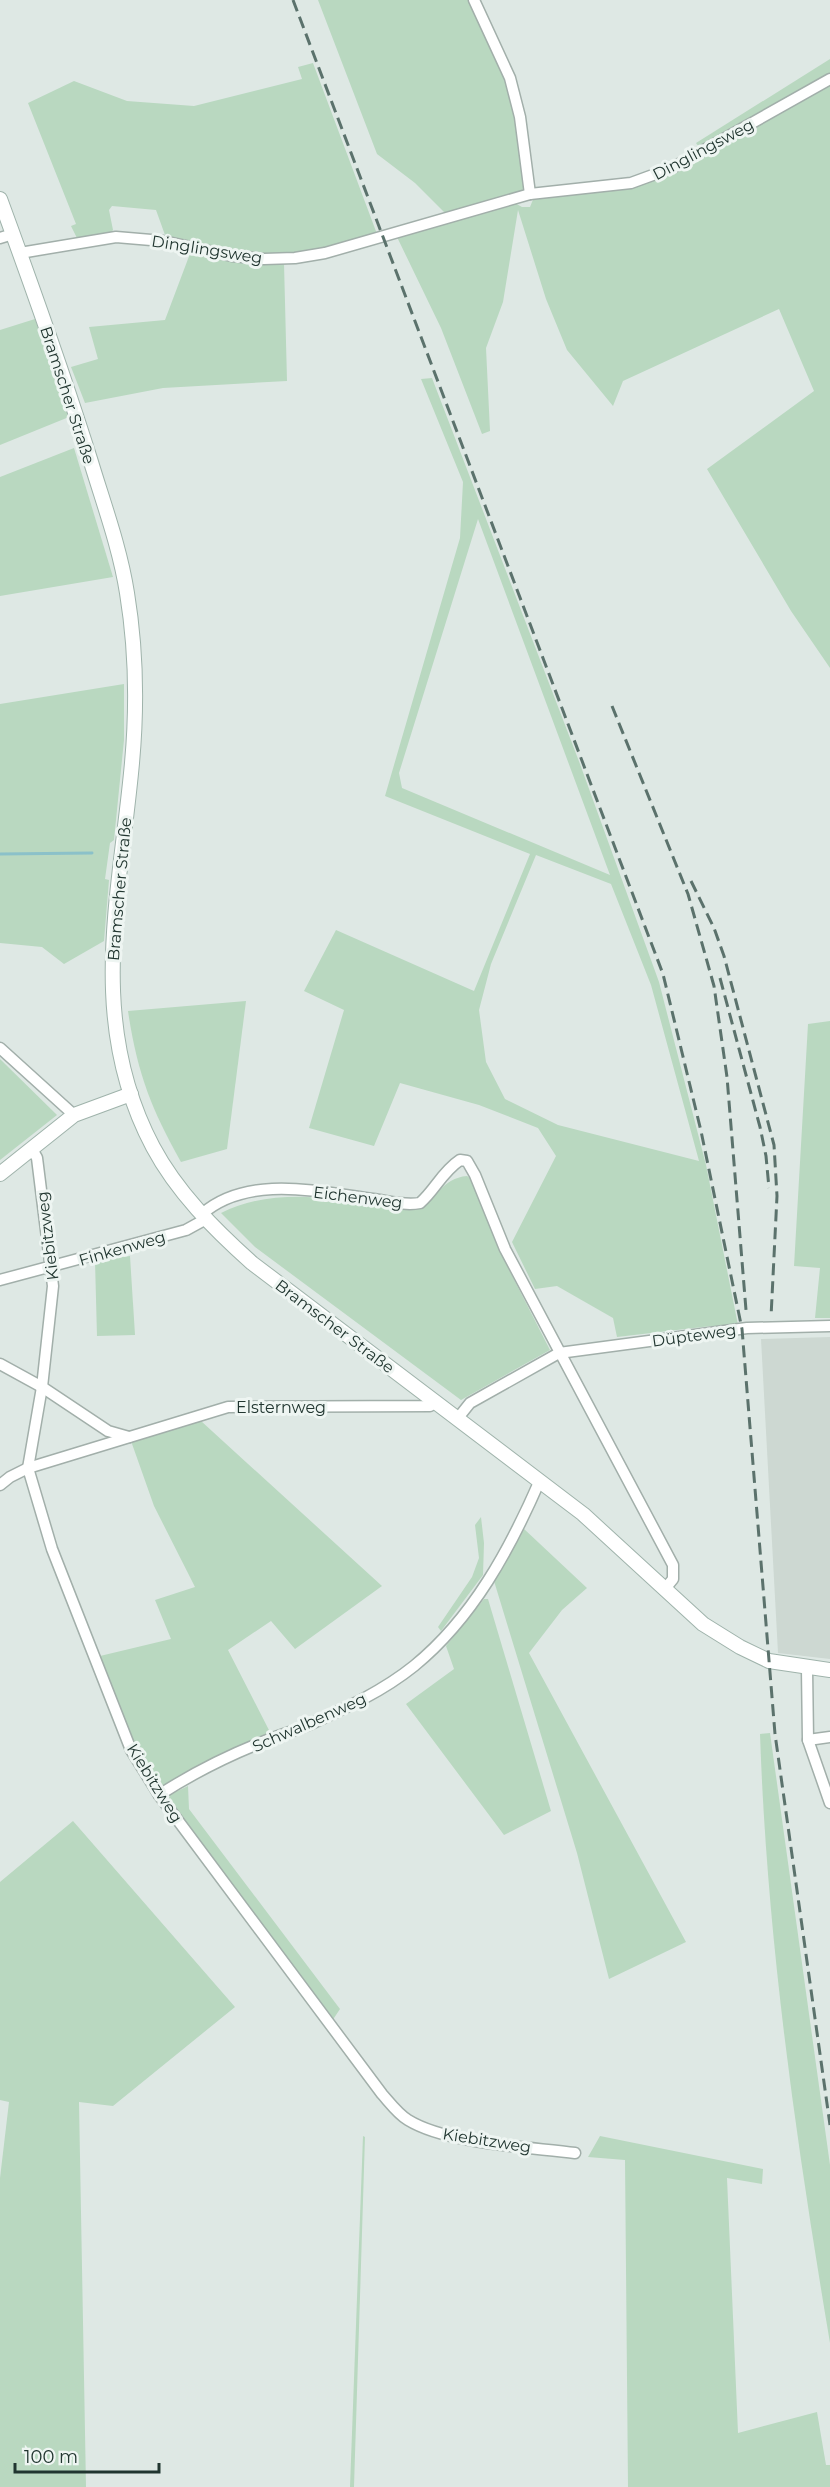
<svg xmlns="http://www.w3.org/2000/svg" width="830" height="2487" viewBox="0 0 830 2487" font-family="Montserrat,sans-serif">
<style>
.built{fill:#cdd8d2}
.green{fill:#b9d8c0;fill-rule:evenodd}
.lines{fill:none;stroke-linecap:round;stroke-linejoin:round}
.stream{stroke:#8bc1c9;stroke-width:3}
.street-casing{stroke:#a2afaa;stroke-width:13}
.secondary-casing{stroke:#9fb3ab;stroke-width:16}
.street{stroke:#fff;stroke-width:10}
.secondary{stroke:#fff;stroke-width:14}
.rail{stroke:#5b726c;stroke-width:3;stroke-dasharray:12 6;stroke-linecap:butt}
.labels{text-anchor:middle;stroke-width:6;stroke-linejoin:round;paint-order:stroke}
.street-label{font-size:16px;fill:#213630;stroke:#eef5f2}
</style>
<rect width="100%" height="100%" fill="#dee8e4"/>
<!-- built -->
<path class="built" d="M830 1337V1659L778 1653 761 1339Z"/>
<!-- green -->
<g class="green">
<path d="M318 0H471L508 78 527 184 519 194 447 215 415 183 377 154Z"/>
<path d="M830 59V668L791 611 707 469 814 391 779 309 623 381 613 406 567 350 546 299 518 210 503 302 486 348 490 431 482 434 441 328 397 237 513 202 522 207H530L534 197 634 186 703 153 696 143Z"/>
<path d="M313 63 377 234 294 256 232 254 165 235 156 210 112 206 109 210 113 230 109 235 77 238 71 226 76 224 28 103 74 81 127 101 194 106 302 79 298 67Z"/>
<path d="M191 251 284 263 287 381 163 388 85 403 71 367 98 359 89 327 165 320Z"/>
<path d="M35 319 69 417 0 445V330Z"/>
<path d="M432 378 580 764 659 982 706 1165 738 1325 711 1330V1326L617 1337 613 1318 557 1286 535 1289 512 1242 556 1156 538 1128 479 1105 400 1083 374 1146 309 1128 344 1010 304 991 336 930 474 991 530 854 385 796 460 538 463 482 421 379ZM478 519 610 875 402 788 399 773ZM536 855 611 884 651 985 699 1161 558 1125 505 1099 486 1062 479 1010 491 964Z"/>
<path d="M74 448 113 577 0 596V477Z"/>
<path d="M124 684V740L114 840 110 843 105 879 109 880 104 941 64 964 42 947 0 943V704Z"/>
<path d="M246 1001 227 1149 181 1162C151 1109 137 1072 128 1011Z"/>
<path d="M830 1021V1318H815L820 1268 794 1266 808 1024Z"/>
<path d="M0 1059 57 1115 0 1160Z"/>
<path d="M467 1176 470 1178 500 1252 550 1350 461 1400 255 1247 221 1213C279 1183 354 1202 415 1210 436 1200 442 1178 467 1176Z"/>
<path d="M130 1256 135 1335 97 1336 95 1261Z"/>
<path d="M201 1421 382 1586 295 1649 271 1621 228 1650 272 1736 158 1791 138 1753 100 1656 171 1639 155 1600 195 1587 154 1506 131 1441Z"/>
<path d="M481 1517 484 1543 483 1575 441 1631 438 1627 472 1577 479 1558 475 1525Z"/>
<path d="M523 1528 587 1588 562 1610 529 1653 686 1942 609 1979 577 1853 494 1581Z"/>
<path d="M484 1599H488L551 1811 504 1835 406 1704 454 1669 446 1646Z"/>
<path d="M770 1733 830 2165V2343C796 2141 767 1940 760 1734Z"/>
<path d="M188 1786 189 1809 340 2009 332 2021 163 1798Z"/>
<path d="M73 1821 235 2007 113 2106 79 2102 86 2487H0V2178L9 2102 0 2100V1882Z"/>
<path d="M363 2136 365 2137 354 2487H350Z"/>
<path d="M600 2136 763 2169 762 2184 727 2178 738 2433 817 2412 826 2465H830V2487H628L625 2160 588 2157Z"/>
</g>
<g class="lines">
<!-- stream -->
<path class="stream" d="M0 854 92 853"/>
<defs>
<g id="street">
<path d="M474 0 510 78 520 117 530 194"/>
<path d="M0 238 13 234"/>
<path d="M20 253 116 237 163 241 232 256 264 259 295 258 325 253 530 194 631 183 672 168 830 79"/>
<path d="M0 1048 74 1115"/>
<path d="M32 1149 37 1158 53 1286 42 1387 28 1468 52 1549 131 1750 159 1795 382 2094C390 2103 398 2114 408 2120 447 2144 529 2147 575 2153"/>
<path d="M202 1214C248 1174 319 1192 373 1199 388 1201 405 1206 420 1203 435 1190 442 1172 460 1160L467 1161 475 1175 505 1249 673 1565V1579L664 1590"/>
<path d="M0 1280 186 1230 206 1219"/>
<path d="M0 1364 42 1387 108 1431 129 1437"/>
<path d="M458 1418 470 1403 559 1353 747 1328 830 1326"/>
<path d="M0 1485 10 1477 28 1468 228 1407 430 1406 435 1402"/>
<path d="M807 1669 808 1740 830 1803"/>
<path d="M808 1740 830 1737"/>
<path d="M159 1795C190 1775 225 1757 260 1743 277 1736 294 1731 311 1724 346 1708 383 1691 414 1666 473 1618 510 1549 540 1480"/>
</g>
<g id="secondary">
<path d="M0 199C32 286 63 373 91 462 104 505 120 548 127 593 136 648 137 708 132 763 120 895 86 1021 153 1147 177 1192 214 1229 252 1263L583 1514 703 1624 740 1647 769 1661 830 1670"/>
<path d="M0 1174 74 1115 131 1094"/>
</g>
</defs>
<!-- street casing -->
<use href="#street" class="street-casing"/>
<!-- secondary casing -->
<use href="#secondary" class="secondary-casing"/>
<!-- street -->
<use href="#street" class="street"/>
<!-- secondary -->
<use href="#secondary" class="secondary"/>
<!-- rail -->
<g class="rail">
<path d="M293 0 663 974 701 1131 742 1329 775 1734 830 2125"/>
<path d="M612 706 688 894 714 986 727 1077 746 1310"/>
<path d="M691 881 714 928 724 956 774 1145 777 1196 771 1317"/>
<path d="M720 978 760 1127 766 1156 769 1188"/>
</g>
</g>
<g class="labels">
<!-- street labels -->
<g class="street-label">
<text transform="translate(703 149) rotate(-28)" y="6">Dinglingsweg</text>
<text transform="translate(207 249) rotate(9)" y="6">Dinglingsweg</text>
<text transform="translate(68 395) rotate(72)" y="6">Bramscher Straße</text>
<text transform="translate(119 889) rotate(-85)" y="6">Bramscher Straße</text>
<text transform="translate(358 1197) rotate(7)" y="6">Eichenweg</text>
<text transform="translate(47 1236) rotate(-97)" y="6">Kiebitzweg</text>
<text transform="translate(122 1248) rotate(-16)" y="6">Finkenweg</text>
<text transform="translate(335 1326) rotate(37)" y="6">Bramscher Straße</text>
<text transform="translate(694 1335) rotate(-8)" y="6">Düpteweg</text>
<text x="281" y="1413">Elsternweg</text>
<text transform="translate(309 1722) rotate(-24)" y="6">Schwalbenweg</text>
<text transform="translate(155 1783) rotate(58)" y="6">Kiebitzweg</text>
<text transform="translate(487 2140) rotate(9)" y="6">Kiebitzweg</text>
</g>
</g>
<!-- scale -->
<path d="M15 2463v9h144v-9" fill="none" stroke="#213630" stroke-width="3"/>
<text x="24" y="2463" font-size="18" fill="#213630" stroke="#eef5f2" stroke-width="4.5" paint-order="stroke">100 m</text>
</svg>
